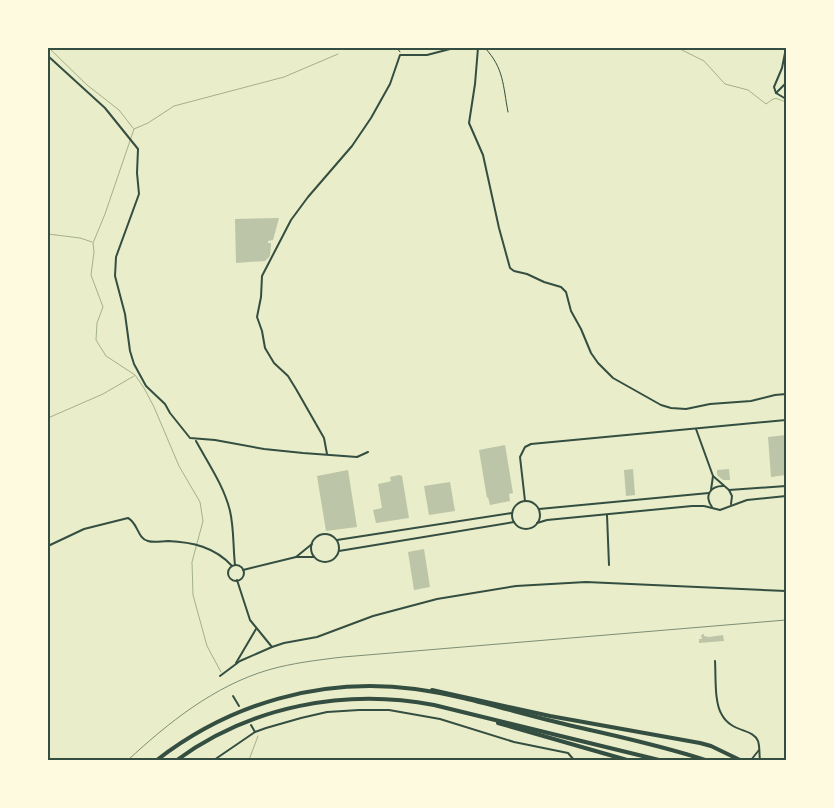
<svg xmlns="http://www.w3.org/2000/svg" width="834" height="808" viewBox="0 0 834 808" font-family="'Open Sans',sans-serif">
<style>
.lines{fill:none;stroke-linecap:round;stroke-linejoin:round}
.stream{stroke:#a3b18a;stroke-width:1}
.building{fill:#bcc5a7}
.path{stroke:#344e41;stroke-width:1}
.minor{stroke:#344e41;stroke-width:2}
.motorway{stroke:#344e41;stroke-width:4}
.rail{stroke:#7c8e77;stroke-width:1}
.neatline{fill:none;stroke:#344e41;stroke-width:2}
</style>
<rect width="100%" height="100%" fill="#e9edc9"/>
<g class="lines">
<!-- stream -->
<g class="stream">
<path d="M49 48 87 85 119 110 133 128"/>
<path d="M678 48 704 61 725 84 748 90 766 104C777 96 774 98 786 102"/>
<path d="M134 129 105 214 93 243 94 252 91 275 103 307 97 323 96 340 106 356 135 375 144 388 154 407 179 466 200 502 203 521 192 562 193 595 207 646 221 672"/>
<path d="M134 129 148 123 174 106 284 77 338 54"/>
<path d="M48 234 80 238 92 242"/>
<path d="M48 418 103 394 134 376"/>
<path d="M249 760 258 736"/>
</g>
</g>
<!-- building -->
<g class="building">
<path d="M279 218 273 240 268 241V243H271V245L270 256 265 261 236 263 235 219Z"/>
<path d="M786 435V475L771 477 768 437Z"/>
<path d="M505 445 513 493 509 494 510 501 490 505 488 497 487 498 479 450Z"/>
<path d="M633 469 635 495 626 496 624 470Z"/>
<path d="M729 469 730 480H723L717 475V470Z"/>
<path d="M348 470 357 527 326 531 317 476Z"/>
<path d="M399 475 402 476 409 518 376 523 373 510 382 508 378 484 388 482 391 481 390 477Z"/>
<path d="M450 482 455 511 429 515 424 486Z"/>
<path d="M424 549 430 587 414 590 408 552Z"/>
<path d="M704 634V636L709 637 723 635 724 641 699 643V639H702L701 635Z"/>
</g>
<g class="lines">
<!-- path -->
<g class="path">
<path d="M397 48 400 52"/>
<path d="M485 48C504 68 503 86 508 112"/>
</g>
<!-- minor -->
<g class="minor">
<path d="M478 48 475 84 469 123 483 155 499 228 510 268 514 271 527 274 544 282 561 287 566 292 571 311 581 329 591 353 598 363 613 378 661 405 671 408 686 409 710 404 751 401 775 395 786 394"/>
<path d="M786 48 782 68 774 87 776 93 786 99"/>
<path d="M48 56 105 108 138 149 137 173 139 194 116 257 115 276 125 314 130 351 134 364 146 386 165 404 170 413 190 438 215 440 264 449 303 453 357 457 368 452"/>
<path d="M776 93 786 83"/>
<path d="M696 429 713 476 711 490"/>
<path d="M196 441C208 463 224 486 230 511 234 528 233 547 235 565"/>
<path d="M327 454 324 438 296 389 288 376 274 363 265 348 262 331 257 317 261 297 262 276 291 220 308 197 352 146 371 118 390 84 400 55H427L450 49 476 48"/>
<path d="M713 476 729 490 786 486"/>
<path d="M729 490 732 496 731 504"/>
<path d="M525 501 520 457 525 447 531 444 786 420"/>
<circle cx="526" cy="515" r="14"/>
<path d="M712 507C704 496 710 486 723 486"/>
<path d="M539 509 709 493"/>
<path d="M607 515 609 565"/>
<path d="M537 523 547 520 692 506H704L720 510 747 500 786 496"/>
<circle cx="325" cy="548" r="14"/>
<path d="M337 540 512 513"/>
<path d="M48 546 84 529 128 518C138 523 137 538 148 541 154 543 162 541 168 541 192 542 215 547 232 566"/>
<path d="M339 551 514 522"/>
<path d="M296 557 312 544"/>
<circle cx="236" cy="573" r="8"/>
<path d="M243 570 296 557H314"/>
<path d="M237 580 250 620 272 647"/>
<path d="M715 661C716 676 714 703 722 715 732 733 753 728 758 741 760 747 759 754 760 760"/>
<path d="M236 663 256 629"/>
<path d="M220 676 240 661 272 647 284 643 317 637 373 616 437 599 516 586 586 582 786 591"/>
<path d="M233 696 239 706"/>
<path d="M251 725 255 732"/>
<path d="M214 760 255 732 266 728 301 718 327 712 359 710H389L440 719 514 742 568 753 574 760"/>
<path d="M751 760 759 750"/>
</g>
<!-- motorway -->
<g class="motorway">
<path d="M432 690 550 716 700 743 711 746 740 760"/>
<path d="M498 723 627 760"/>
<path d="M157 760C231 703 321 677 415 689 460 695 504 709 548 720 600 733 654 743 705 760"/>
<path d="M177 760C251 706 345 688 434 705L659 760"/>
</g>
<!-- rail -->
<path class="rail" d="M128 760C168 723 214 686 268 670 292 663 318 660 343 657L786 620"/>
</g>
<!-- border -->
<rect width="834" height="808" fill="none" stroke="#fefae0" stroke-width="98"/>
<rect x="49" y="49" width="736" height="710" class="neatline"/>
</svg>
